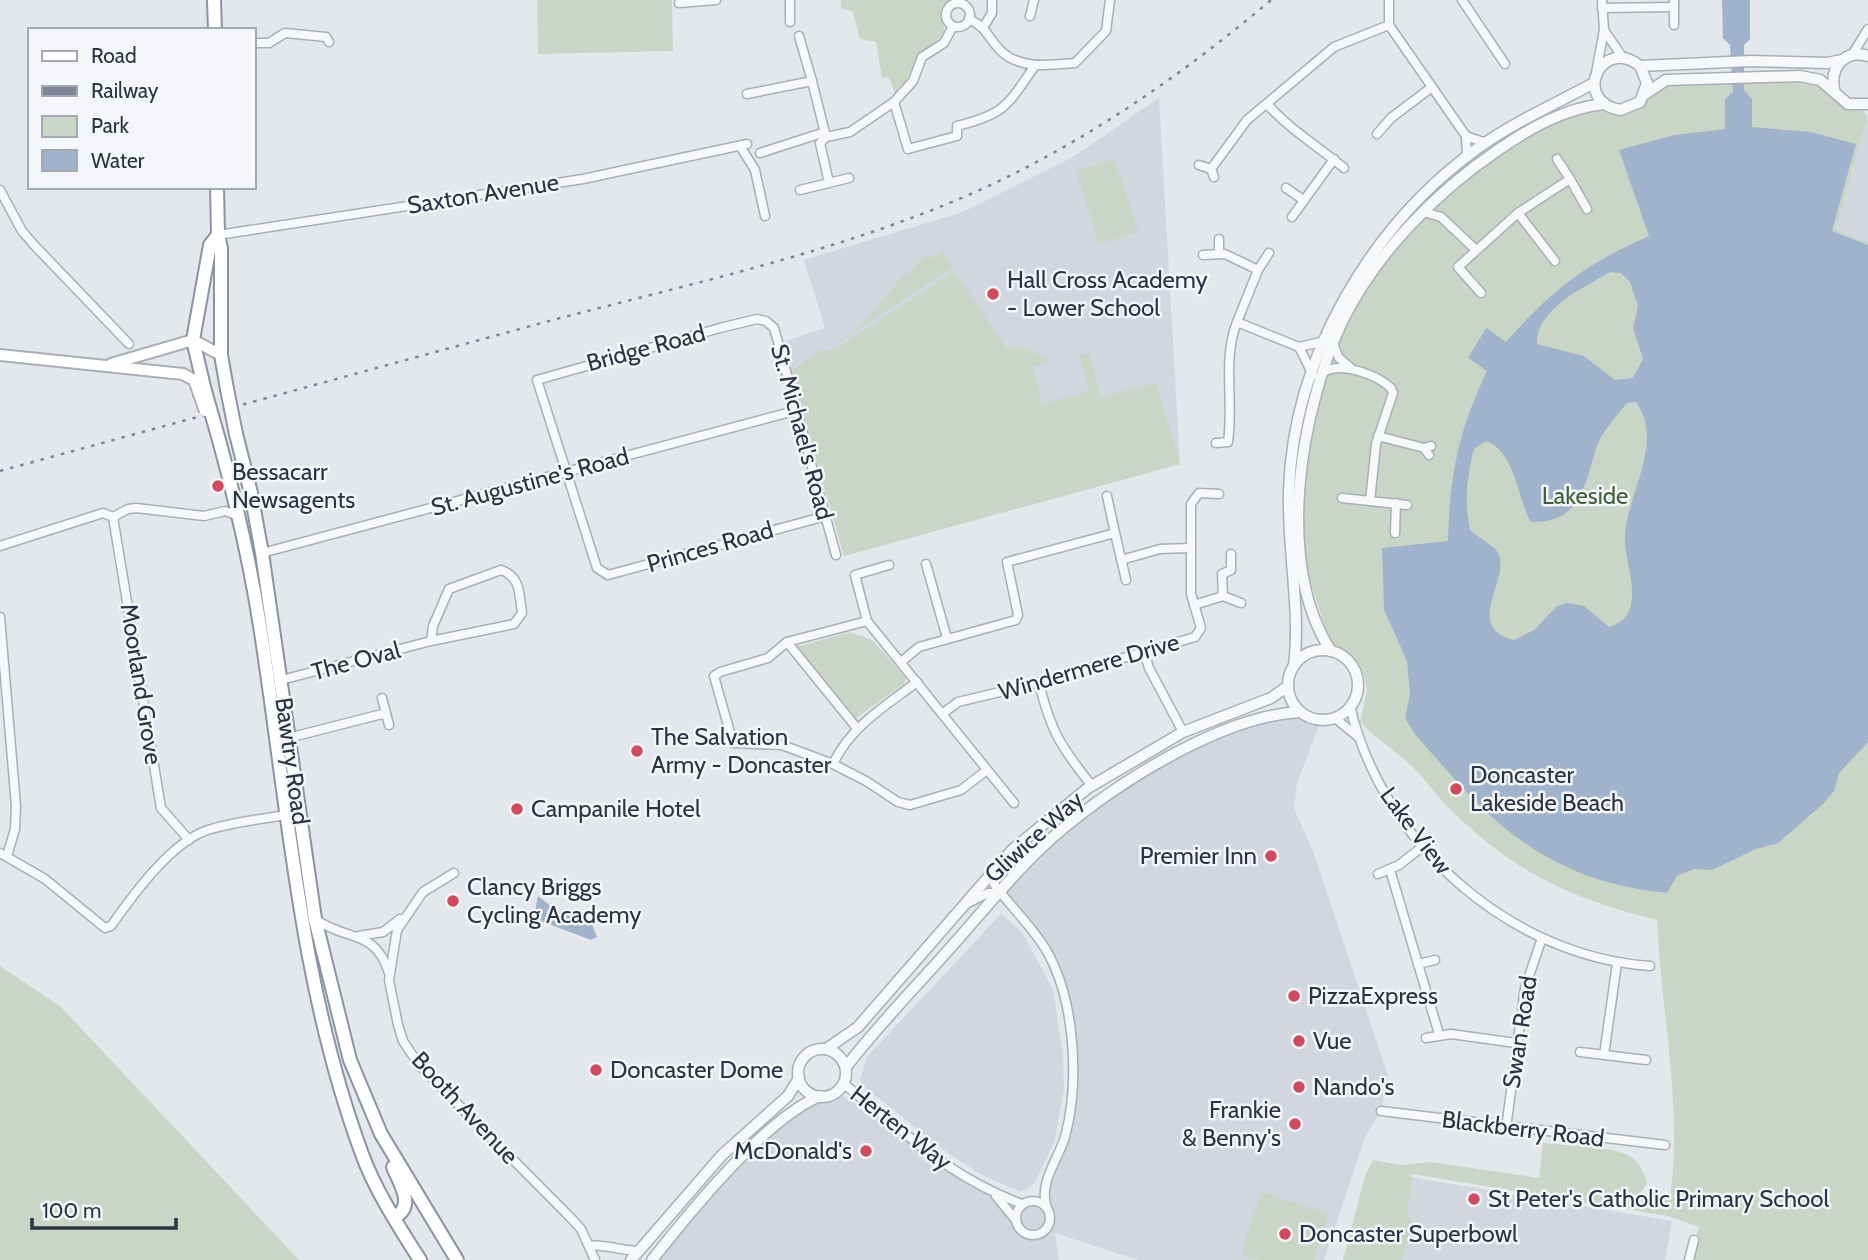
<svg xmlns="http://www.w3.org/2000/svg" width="1868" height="1260" viewBox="0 0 1868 1260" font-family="Cabin,sans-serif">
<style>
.built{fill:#d2d6de}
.green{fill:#c9d6c5}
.water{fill:#9fb4cc;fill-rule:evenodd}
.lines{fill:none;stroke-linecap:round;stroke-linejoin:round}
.minor-casing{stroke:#a9aeb7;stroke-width:11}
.tertiary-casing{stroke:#a9aeb7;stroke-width:13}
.secondary-casing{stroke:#a9aeb7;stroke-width:14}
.trunk-casing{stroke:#8b94a3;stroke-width:16}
.minor{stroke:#f7f8fa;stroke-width:8}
.tertiary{stroke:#f7f8fa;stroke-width:10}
.secondary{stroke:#fff;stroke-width:10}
.trunk{stroke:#fff;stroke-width:12}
.rail{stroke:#7d8696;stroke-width:2.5;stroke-dasharray:3.5 7;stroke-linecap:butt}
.secondary-bridge-casing{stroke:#a9aeb7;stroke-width:14;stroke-linecap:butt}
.trunk-bridge-casing{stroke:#8b94a3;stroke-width:16;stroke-linecap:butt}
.secondary-bridge{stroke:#fff;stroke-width:10}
.trunk-bridge{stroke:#fff;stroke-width:12}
.poi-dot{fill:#d1495b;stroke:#f4f6f9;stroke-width:2.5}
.labels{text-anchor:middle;stroke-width:5;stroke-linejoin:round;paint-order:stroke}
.street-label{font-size:24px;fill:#2b3445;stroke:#f4f6f9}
.poi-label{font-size:24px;fill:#2b3445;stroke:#f4f6f9;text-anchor:start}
.park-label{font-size:24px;fill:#3f6138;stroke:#f4f6f9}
</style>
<rect width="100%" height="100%" fill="#e4e7ec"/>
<!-- built -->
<g class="built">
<path d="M1159 98 1180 464 844 556 783 342 825 328 804 260 963 212 1073 157Z"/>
<path d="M1868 119V242L1836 229Z"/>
<path d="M1300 712 1321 720 1297 783 1294 809 1313 851 1388 1076 1381 1111 1365 1137 1324 1260H1138L1055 1233 1059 1260H660L658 1252 751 1148 808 1092H837L946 1166 1022 1204 1032 1201 1042 1203 1063 1143 1073 1093 1072 1015 1048 949 1000 893 1088 809 1202 741Z"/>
<path d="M1001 914 1022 932 1053 990 1063 1054 1064 1088 1055 1140 1034 1184 1021 1192 982 1175 948 1153 863 1086 860 1080 866 1058Z"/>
<path d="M1410 1177 1672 1221 1665 1260H1397Z"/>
</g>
<!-- green -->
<g class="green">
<path d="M537 0H672L673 51 538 54Z"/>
<path d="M841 0H949L943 11 944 34 917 57 901 91 895 94 889 77 882 78 876 42 860 39 853 12 841 8Z"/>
<path d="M1666 80H1820L1859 106 1868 117 1836 229 1868 242V1260H1689L1699 1227 1668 1216 1412 1174 1407 1214 1412 1224 1401 1260H1343L1365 1176 1373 1160 1400 1165 1431 1162 1539 1178 1543 1143C1564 1145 1620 1146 1634 1159 1641 1166 1645 1175 1647 1183L1641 1192 1670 1199C1683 1108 1661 1012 1657 920 1572 899 1515 873 1452 811 1438 798 1427 781 1413 767 1396 751 1376 739 1360 722L1367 691 1364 675 1355 661 1330 642 1299 547 1300 479 1315 401 1342 322 1385 258 1447 189 1563 113 1604 104 1620 110Z"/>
<path d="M1115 159 1138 232 1099 244 1076 171Z"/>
<path d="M943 251 953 267 836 344 860 326 903 276 910 274 912 269 926 256 930 259Z"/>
<path d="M954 271 1007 349 1019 346 1052 361 1032 367 1042 404 1089 391 1079 354H1089L1100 397 1156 383 1180 464 844 556 792 371 819 351 836 349Z"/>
<path d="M850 632 872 640 906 678 904 684 856 718 796 647Z"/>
<path d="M0 966 60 1006 299 1260H0Z"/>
<path d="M1262 1192 1329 1214 1314 1260H1259L1241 1254Z"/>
</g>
<!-- water -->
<g class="water">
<path d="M1722 0H1750V39L1744 45V90L1752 99V127L1811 132 1856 144 1832 231 1868 245V742L1839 773 1834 791 1824 803 1778 843 1756 849 1712 870 1694 869 1677 876 1667 893C1568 883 1508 842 1445 768 1430 751 1415 737 1405 718L1410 694 1407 661 1384 610 1382 548 1448 541C1450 474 1458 432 1487 371L1468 358 1486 328 1506 342C1552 290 1585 264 1649 236L1619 150 1674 135 1725 129V99L1733 92 1730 45 1723 38ZM1610 272 1621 273 1630 282 1638 306 1633 328 1643 359 1633 378 1615 380 1584 356 1537 344C1535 310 1583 288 1610 272ZM1636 402C1665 442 1627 493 1625 536 1624 560 1638 587 1629 611 1625 621 1617 624 1609 627L1584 606 1568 603 1557 606 1534 630 1514 640C1460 626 1516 574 1496 550 1490 543 1477 537 1470 530 1464 501 1467 477 1474 449L1486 441C1515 451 1517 498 1531 522 1581 523 1584 487 1596 449 1602 431 1616 417 1627 403Z"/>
<path d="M538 896 556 910 592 924 597 937 591 940 541 921 535 911Z"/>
</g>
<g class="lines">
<defs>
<g id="minor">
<path d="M790 0V22"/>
<path d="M1389 0V25L1466 136"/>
<path d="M1462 0 1505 64"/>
<path d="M1602 0 1604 30"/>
<path d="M1674 0V25"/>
<path d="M679 3 716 0"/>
<circle cx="958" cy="15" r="12"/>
<path d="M1602 8 1674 7"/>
<path d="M1030 16 1034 0"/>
<path d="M969 19C988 28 987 37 1000 50 1019 70 1051 65 1075 63L1106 31 1110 0"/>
<path d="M984 26 992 13V0"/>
<path d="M799 36 812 81"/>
<path d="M254 43H269L285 33 326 37 329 42"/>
<path d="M1852 55 1868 29"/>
<path d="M1596 73 1604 30 1623 58"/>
<path d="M747 94 812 81 826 137 820 143 829 183 800 190"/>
<path d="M894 102 908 149 957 136V126C1005 114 1007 106 1034 67"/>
<path d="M1267 104C1289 129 1319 147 1344 168"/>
<path d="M1377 134 1391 118 1432 87"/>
<path d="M826 137 850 132 894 102 913 81 922 57 944 43 953 26"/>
<path d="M740 146 755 170 765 216"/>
<path d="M760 153 825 132"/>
<path d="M1467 157 1466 136 1486 143"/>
<path d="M1557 159 1570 179"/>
<path d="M1199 165 1211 169"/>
<path d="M1214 177 1211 169 1247 120 1334 47 1389 25"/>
<path d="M829 183 849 178"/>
<path d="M1286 188 1302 199"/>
<path d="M0 190 22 231 35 246 129 344"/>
<path d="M1424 212 1441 217 1475 249"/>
<path d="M1518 213 1555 261"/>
<path d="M1292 217 1334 159"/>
<path d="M218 235 583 179 747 144"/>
<path d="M1219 239V253"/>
<path d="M1269 253 1258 270 1237 322 1299 347"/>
<path d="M1203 255 1225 254 1258 270"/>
<path d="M1481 293 1458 267 1518 213 1570 179 1587 209"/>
<path d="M1334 346 1339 358 1351 368"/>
<path d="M1325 371C1343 362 1377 375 1391 388L1393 393 1376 444 1370 501"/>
<path d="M1313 375 1299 347 1325 341"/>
<path d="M1378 436 1424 448"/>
<path d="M1216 443 1228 442C1234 401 1222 360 1237 322"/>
<path d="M1429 455 1424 448 1431 446"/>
<path d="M1107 496 1115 533"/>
<path d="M1342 498 1407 505"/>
<path d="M826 516 608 575 597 568 537 380 720 328 757 319 766 321 774 328 780 349 836 555"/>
<path d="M113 517 161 808 189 840"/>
<path d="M113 517 128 509 136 508 204 516 225 511 239 516"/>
<path d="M1395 533 1396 503"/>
<path d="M0 546 103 513 113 517"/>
<path d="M262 553 798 410"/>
<path d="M1121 560 1160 549 1189 548"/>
<path d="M926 564 947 638"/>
<path d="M889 565 855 575 867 621 1014 803"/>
<path d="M1223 596 1241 603"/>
<path d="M1194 605 1223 596 1222 574 1231 570V554"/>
<path d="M0 617 16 806 15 829 7 856"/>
<path d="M867 621 787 642 768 658 720 672 714 676 733 743 782 745 833 764 866 781 898 802 910 805 961 790 987 770"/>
<path d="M787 642 856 727"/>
<path d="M1144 652 1149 668 1183 732"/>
<path d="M901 662 919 647 1016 620 1018 615 1007 562 1115 533 1126 580"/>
<path d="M281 680 431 641 514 624 522 613C519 594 521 577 501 570L449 589 433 626 431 641"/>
<path d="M1039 683C1051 732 1061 747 1092 786"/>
<path d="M382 698 389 725"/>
<path d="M1350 706C1382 843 1509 956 1650 966"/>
<path d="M942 714 958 702 1041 682 1195 637 1201 628 1191 594V504L1199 493 1219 494"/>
<path d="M1335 718 1357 736"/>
<path d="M288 738 386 713"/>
<path d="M833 764C851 726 884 707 917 682"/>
<path d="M0 853 45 879 105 928 111 926C133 895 173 839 211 829 235 822 261 819 286 815"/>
<path d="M997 868 994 884C1010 906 1030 924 1045 948 1075 998 1080 1081 1065 1137 1058 1160 1038 1183 1047 1208"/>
<path d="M1390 870 1439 1034"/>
<path d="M454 873 423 892 397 930 389 980 398 1025 403 1041 419 1065 568 1215 581 1229 595 1260"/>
<path d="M1378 874 1399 865 1422 847"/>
<path d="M968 903 988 893H1000"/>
<path d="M315 919C347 942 375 928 389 973"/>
<path d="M359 936 383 932 400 919"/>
<path d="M1418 964 1435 960"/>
<path d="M1426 1038 1451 1034 1516 1043"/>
<path d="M1580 1052 1646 1060"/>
<path d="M1604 1055 1617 963"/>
<path d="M844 1084C905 1132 947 1176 1022 1204"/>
<path d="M1381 1111 1665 1145"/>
<path d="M1506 1128 1525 988 1542 938"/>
<path d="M996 1196 1015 1219"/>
<circle cx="1033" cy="1218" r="17"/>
<path d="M589 1246C600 1243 624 1251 638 1251"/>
<path d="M1689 1260 1694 1240"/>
</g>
<g id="tertiary">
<path d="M1640 66 1647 83 1640 102 1620 110C1570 100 1603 35 1640 66L1751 61 1827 63 1842 60"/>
<path d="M1834 89C1830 67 1845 49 1868 56"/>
<path d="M1645 94 1666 80 1800 76 1820 80 1848 104H1868"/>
<circle cx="1323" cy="685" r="35"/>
<path d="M1331 651C1274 564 1300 412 1342 322 1375 254 1436 192 1498 150 1530 128 1565 108 1604 104"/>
<path d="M1294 666C1301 608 1287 549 1289 491 1293 357 1371 225 1478 148 1514 122 1555 104 1594 83"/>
<path d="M826 1049 858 1027 1012 850 1088 788 1183 732 1271 698 1288 686"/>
<circle cx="822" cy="1073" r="24"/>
<path d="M846 1067C876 1028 911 992 944 955 976 920 1006 881 1041 848 1100 792 1218 716 1300 712"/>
<path d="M631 1260 722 1155 788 1096 799 1078"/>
<path d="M652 1260C690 1212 765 1119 820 1096"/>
</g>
<g id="secondary">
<path d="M0 355 183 374 194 380 199 394"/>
<path d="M111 364 193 340 221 355"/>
</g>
<g id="trunk">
<path d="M214 0 215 30"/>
<path d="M217 187 218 235 221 248V355L227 389"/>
<path d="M205 391 193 340 210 245 218 235"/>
<path d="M236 434 251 493 262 553 315 919 350 1060 381 1134 457 1260"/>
<path d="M219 440C236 502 250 562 260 626 288 803 299 984 362 1154 375 1190 399 1227 420 1260"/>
<path d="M393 1167C400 1184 416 1207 394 1217"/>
</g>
</defs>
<!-- minor casing -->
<use href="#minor" class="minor-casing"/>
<!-- tertiary casing -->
<use href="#tertiary" class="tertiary-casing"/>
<!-- secondary casing -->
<use href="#secondary" class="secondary-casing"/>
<!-- trunk casing -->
<use href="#trunk" class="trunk-casing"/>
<!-- minor -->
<use href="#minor" class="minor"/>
<!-- tertiary -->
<use href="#tertiary" class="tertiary"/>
<!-- secondary -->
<use href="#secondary" class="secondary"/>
<!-- trunk -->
<use href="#trunk" class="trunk"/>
<!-- rail -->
<path class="rail" d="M0 471C179 422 358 373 538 324 691 283 853 250 997 182 1097 134 1187 71 1271 0"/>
<defs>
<path id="secondary-bridge" d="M199 394 205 411"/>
<g id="trunk-bridge">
<path d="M227 389 236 434"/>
<path d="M205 391 219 440"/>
</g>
</defs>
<!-- secondary-bridge casing -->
<use href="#secondary-bridge" class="secondary-bridge-casing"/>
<!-- trunk-bridge casing -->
<use href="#trunk-bridge" class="trunk-bridge-casing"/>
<!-- secondary-bridge -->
<use href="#secondary-bridge" class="secondary-bridge"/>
<!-- trunk-bridge -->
<use href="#trunk-bridge" class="trunk-bridge"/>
</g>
<!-- markers -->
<g class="poi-dot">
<circle cx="993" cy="294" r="7"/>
<circle cx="218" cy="486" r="7"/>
<circle cx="637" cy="751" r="7"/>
<circle cx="1456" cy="789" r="7"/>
<circle cx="517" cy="809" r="7"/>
<circle cx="1271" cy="856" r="7"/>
<circle cx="453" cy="901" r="7"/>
<circle cx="1294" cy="996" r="7"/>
<circle cx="1299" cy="1041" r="7"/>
<circle cx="596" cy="1070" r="7"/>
<circle cx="1299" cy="1087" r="7"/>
<circle cx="1295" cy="1124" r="7"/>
<circle cx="866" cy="1151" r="7"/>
<circle cx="1474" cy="1199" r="7"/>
<circle cx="1285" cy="1234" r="7"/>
</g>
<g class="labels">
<!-- street labels -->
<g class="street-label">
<text transform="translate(483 194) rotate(-9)" y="8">Saxton Avenue</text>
<text transform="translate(646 348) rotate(-15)" y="8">Bridge Road</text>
<text transform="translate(802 432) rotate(75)" y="8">St. Michael's Road</text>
<text transform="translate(530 482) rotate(-15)" y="8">St. Augustine's Road</text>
<text transform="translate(710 547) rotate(-16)" y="8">Princes Road</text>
<text transform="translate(356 661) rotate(-15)" y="8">The Oval</text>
<text transform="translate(1089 667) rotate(-16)" y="8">Windermere Drive</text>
<text transform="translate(141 684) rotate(81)" y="8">Moorland Grove</text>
<text transform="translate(292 761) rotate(82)" y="8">Bawtry Road</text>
<text transform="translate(1416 831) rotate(53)" y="8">Lake View</text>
<text transform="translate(1034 837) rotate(-42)" y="8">Gliwice Way</text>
<text transform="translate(1520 1032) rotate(-81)" y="8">Swan Road</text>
<text transform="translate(465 1108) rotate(47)" y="8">Booth Avenue</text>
<text transform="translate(901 1128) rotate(38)" y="8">Herten Way</text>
<text transform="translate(1523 1129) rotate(7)" y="8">Blackberry Road</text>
</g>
<!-- poi labels -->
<g class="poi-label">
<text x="1007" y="288">Hall Cross Academy<tspan x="1007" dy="28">- Lower School</tspan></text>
<text x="232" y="480">Bessacarr<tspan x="232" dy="28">Newsagents</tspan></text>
<text x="651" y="745">The Salvation<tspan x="651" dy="28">Army - Doncaster</tspan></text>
<text x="1470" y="783">Doncaster<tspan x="1470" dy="28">Lakeside Beach</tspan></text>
<text x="531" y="817">Campanile Hotel</text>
<text x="1257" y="864" text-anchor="end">Premier Inn</text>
<text x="467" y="895">Clancy Briggs<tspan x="467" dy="28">Cycling Academy</tspan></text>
<text x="1308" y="1004">PizzaExpress</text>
<text x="1313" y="1049">Vue</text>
<text x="610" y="1078">Doncaster Dome</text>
<text x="1313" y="1095">Nando's</text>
<text x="1281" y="1118" text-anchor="end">Frankie<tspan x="1281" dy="28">&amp; Benny's</tspan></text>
<text x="852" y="1159" text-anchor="end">McDonald's</text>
<text x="1488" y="1207">St Peter's Catholic Primary School</text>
<text x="1299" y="1242">Doncaster Superbowl</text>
</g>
<!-- park labels -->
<g class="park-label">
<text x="1585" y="504">Lakeside</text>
</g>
</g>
<!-- legend -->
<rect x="28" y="28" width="228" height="161" fill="#f4f6f9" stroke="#a4a8b1" stroke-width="2"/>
<rect x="42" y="51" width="35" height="10" fill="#ffffff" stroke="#a4a8b1" stroke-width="2"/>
<text x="91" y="63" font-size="21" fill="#2b3445">Road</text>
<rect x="42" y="86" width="35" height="10" fill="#7d8696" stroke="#a4a8b1" stroke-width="2"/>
<text x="91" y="98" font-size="21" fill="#2b3445">Railway</text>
<rect x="42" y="116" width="35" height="21" fill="#c9d6c5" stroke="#a4a8b1" stroke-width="2"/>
<text x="91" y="133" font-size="21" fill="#2b3445">Park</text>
<rect x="42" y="150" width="35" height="21" fill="#9fb4cc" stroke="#a4a8b1" stroke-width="2"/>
<text x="91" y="168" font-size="21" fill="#2b3445">Water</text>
<!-- scale -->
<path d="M32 1218v10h144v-10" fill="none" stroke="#2b3445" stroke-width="3.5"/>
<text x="42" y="1218" font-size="21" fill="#2b3445" stroke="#f4f6f9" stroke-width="5" paint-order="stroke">100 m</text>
</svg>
